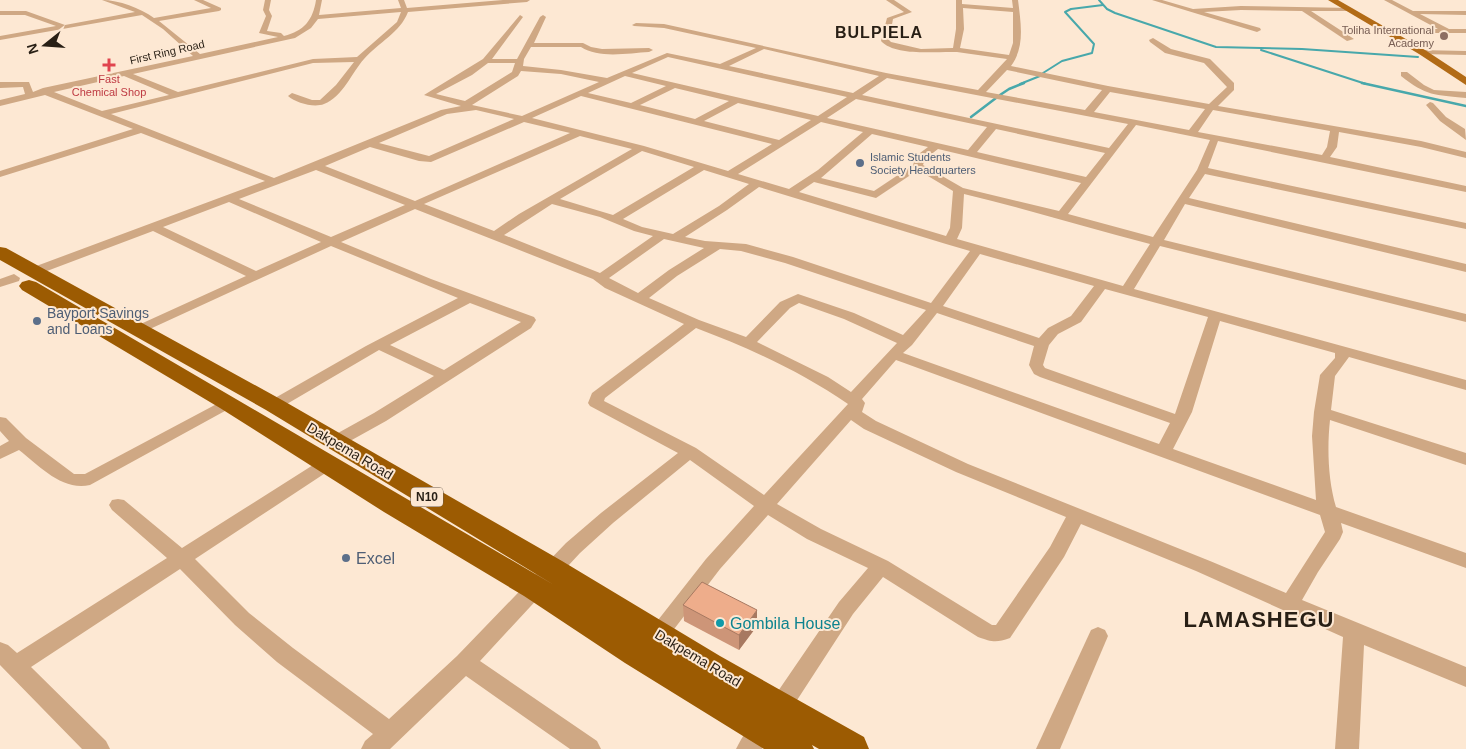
<svg xmlns="http://www.w3.org/2000/svg" width="1466" height="749" viewBox="0 0 1466 749" font-family="Helvetica,sans-serif">
<style>
.lines{fill:none;stroke-linecap:round;stroke-linejoin:round}
.stream-far1{stroke:#48a8ab;stroke-width:2}
.stream{stroke:#48a8ab;stroke-width:2.5}
.minor{fill:#cfa884;fill-rule:evenodd}
.major{fill:#b26b16;fill-rule:evenodd}
.highway{fill:#9c5b02;fill-rule:evenodd}
.wall{fill:#cd9578}
.shaded-wall{fill:#a77961}
.building{fill:#eead8b;stroke:#a77961}
.education-dot{fill:#8d6e63;stroke:#fde8d3;stroke-width:2}
.health-dot{fill:#e0444e;stroke:#fde8d3;stroke-width:2}
.service-dot{fill:#5c6f8a;stroke:#fde8d3;stroke-width:2}
.culture-dot{fill:#0f9aa8;stroke:#fde8d3;stroke-width:2}
.labels{text-anchor:middle;stroke-width:4;stroke-linejoin:round;paint-order:stroke}
.far-education-label{font-size:11px;fill:#785e54;stroke:#fde8d3;text-anchor:end}
.far-street-label{font-size:11px;fill:#281f15;stroke:#fde8d3}
.far-health-label{font-size:11px;fill:#be3a42;stroke:#fde8d3}
.far-service-label{font-size:11px;fill:#4e5e75;stroke:#fde8d3;text-anchor:start}
.shield{fill:#fde8d3;stroke:#685b4e;stroke-width:1}
.shield-label{font-size:12px;font-weight:bold;fill:#281f15}
.service-label{font-size:14px;fill:#4e5e75;stroke:#fde8d3;text-anchor:start}
.street-label{font-size:14px;fill:#281f15;stroke:#fde8d3}
.far-district-label{font-size:16px;font-weight:bold;letter-spacing:1px;fill:#281f15;stroke:#fde8d3}
.near-service-label{font-size:16px;fill:#4e5e75;stroke:#fde8d3;text-anchor:start}
.near-culture-label{font-size:16px;fill:#0d838f;stroke:#fde8d3;text-anchor:start}
.near-district-label{font-size:22px;font-weight:bold;letter-spacing:1px;fill:#281f15;stroke:#fde8d3}
</style>
<rect width="100%" height="100%" fill="#fde8d3"/>
<g class="lines">
<!-- stream-far1 -->
<g class="stream-far1">
<path d="M1099 0 1107 9 1115 13 1216 47 1302 49 1418 57"/>
<path d="M1261 50 1366 84"/>
<path d="M1043 73 1062 61 1092 53 1094 44 1065 12 1071 9 1103 5"/>
<path d="M1020 84 1040 76"/>
</g>
<!-- stream -->
<g class="stream">
<path d="M1362 83 1466 106"/>
<path d="M1000 95 1009 89 1024 83"/>
<path d="M971 117 996 98"/>
</g>
<!-- minor -->
<g class="minor">
<path d="M102 0C119 0 140 8 154 18L211 8 194 0H203L221 8V10L219 11 159 21 200 54 278 37 259 33 266 16 263 10 265 0H271L269 10 272 16 267 31 281 33 284 36C304 31 313 20 316 0H322L319 15 401 8 398 0H404L407 8 503 0H530L527 2 408 12C400 33 379 42 364 59 352 72 343 97 324 104 314 108 296 103 288 96L292 93 312 100H320L336 85 354 62 313 63 111 114 274 178 441 110 461 106 424 95 483 59 520 15 523 17 492 59H517L540 17 543 15 546 17 534 43H583L591 47 602 49 649 48 653 50 649 52C629 53 599 59 581 47H531L524 59 523 66 561 70 607 78 667 53 720 64 756 48 664 28 634 26 632 25 636 23 664 24 886 73 978 90 1007 59C990 57 973 54 957 52 937 51 896 57 881 41L887 18 904 12 886 0H894L912 12 893 19 889 40 891 42 921 49 953 48 956 29V0H962V4L1013 8 1012 0H1018C1021 24 1025 47 1011 66L1108 86 1209 104 1227 87 1204 63 1165 53 1150 42 1149 40 1153 38 1171 49 1210 59 1234 83V90L1218 106 1421 141 1466 152V158L1421 147 1339 132 1337 147 1330 157 1466 186V192L1218 141 1208 168 1466 223V229L1205 174 1189 198 1466 264V272L1185 204 1164 240 1466 314V322L1160 246 1134 289 1466 380V390L1349 357 1335 376 1331 410 1466 453V465L1330 420C1327 448 1328 480 1336 507L1466 553V568L1341 523 1343 532 1340 539 1318 572 1302 600 1466 667V687L1364 645 1359 749H1335L1343 637 1196 571 1081 524 1064 557 1010 638C996 643 992 642 978 637L883 577 853 614 788 714 780 717 772 714 769 707 772 700 839 602 868 568 807 539 768 515 720 569 665 641 658 644 651 641 648 635 651 629 706 559 754 506 690 460 613 523 580 553 480 661 597 741 601 749H570L466 676 390 749H361L365 741 373 734 277 662 235 625 180 569 31 667 106 741 110 749H82L0 665V642L8 645 17 653 167 558 112 510 109 505 112 500 118 499 124 500 182 548 321 460 327 458 333 460 336 464 333 468 195 559 249 613 293 648 389 719 457 656 566 543 601 513 678 453 590 406 588 403 592 393 684 324 605 288 593 279 415 209 341 242 431 279 534 317 536 320 531 328 386 421 341 446 335 447 329 446 327 442 329 438 374 413 434 376 379 350 280 408H268L266 405 268 402 366 346 458 298 331 246 139 334 132 330 134 327 246 276 153 231 39 274 35 275 29 271 31 268 265 181 141 133 0 177V171L133 129 45 95 0 106V100L25 94 23 87 0 88V82H29L33 92 43 88 193 56 163 29 142 15 0 40V36L56 26 25 15H0V11H26L65 25 135 12ZM963 8 1013 12V43L1009 55 960 48 964 29ZM401 12 397 22 357 57 313 59 178 92 133 74 295 38 311 28 318 19ZM764 49 879 76 853 93 729 66ZM668 57 847 97 818 116 632 73ZM488 63H515L512 72 465 101 436 94 472 75ZM1007 70 1102 90 1085 110 986 92ZM521 71 561 74 599 82 522 116 472 105 518 76ZM124 76 169 95 102 111 54 92ZM625 76 666 86 631 103 588 93ZM887 78 1128 124 1109 148 862 95ZM675 88 729 101 695 119 640 105ZM1110 92 1205 109 1189 130 1094 112ZM581 96 772 144 728 171 644 146 532 118ZM856 99 987 127 968 150 827 118ZM738 103 811 120 779 140 704 121ZM476 110 514 119 429 156 379 143 447 114ZM1213 110 1330 131 1327 147 1322 155 1198 132ZM524 122 570 133 415 201 325 166 370 147 419 161 431 162ZM821 122 863 132 818 170 789 189 738 174ZM1136 125 1210 140 1197 170 1153 237 1068 214ZM996 129 1105 153 1086 177 977 152ZM872 134 928 147 916 156 913 165 874 191 821 178ZM580 136 632 149 519 214 494 231 424 204ZM938 149 1081 183 1059 211 963 188 923 165 925 159ZM642 151 694 167 613 215 560 199ZM316 170 405 205 331 237 239 199ZM704 170 749 184 719 206 673 234 642 227 623 219ZM918 170 953 191 950 228 946 236 799 192 814 182 876 198ZM759 187 946 244 970 251 931 303 793 257 746 244 705 241 685 237 727 210ZM964 194C1027 209 1087 228 1150 244L1123 286 957 239 962 228ZM229 202 321 242 256 271 163 227ZM552 204 600 217 634 231 653 236 600 273 504 235ZM664 239 704 248 669 270 638 293 609 278ZM720 249 741 251 785 263 926 310 903 335 854 313 798 294 780 302 746 337 699 320 649 298 677 276ZM980 254 1094 286 1071 316 1048 328 1039 338 943 306ZM1105 289 1208 317 1175 414 1045 368 1043 365 1049 345 1058 334 1081 322ZM470 303 521 322 444 370 390 345ZM799 303 844 319 897 343 851 392 828 377 757 342 790 308ZM937 313 1034 346 1029 365 1034 374 1040 377 1170 423 1159 444 903 353 912 345ZM1220 321 1335 353V358L1320 375 1314 412 1312 436 1316 500 1173 449 1192 412ZM696 328C749 348 800 371 848 404L764 495 696 448 604 401 605 398ZM896 360 1320 515 1325 532 1286 593 1210 561 968 464 876 421 862 412 865 403 862 399ZM851 420 864 429 956 472 1066 517 1050 547 996 625H992L888 561 821 529 777 504Z"/>
<path d="M1152 0H1162L1193 9 1241 6 1351 8 1354 10 1353 11H1311L1354 39 1347 41 1302 11 1241 10 1204 12 1260 28 1261 30 1257 32Z"/>
<path d="M1384 0H1392L1413 11H1466V15L1420 14 1449 29H1466V33H1384V29H1438Z"/>
<path d="M1419 50 1466 51V55L1422 54 1418 52Z"/>
<path d="M1401 72H1407L1424 85 1434 90 1466 92V98C1435 95 1426 96 1401 76Z"/>
<path d="M1430 102 1433 103 1446 117 1465 129 1466 140 1440 121 1426 105Z"/>
<path d="M14 274 20 278 19 281 0 287V279Z"/>
<path d="M228 398 234 400 236 403 234 406 90 485C61 491 40 466 19 450L0 459V446L9 441 0 431V417L6 418 26 438 74 474H85Z"/>
<path d="M1098 627 1105 630 1108 636 1060 749H1036L1091 630Z"/>
<path d="M763 718 771 721 775 729 762 749H736C742 737 750 723 763 718Z"/>
</g>
<!-- major -->
<path class="major" d="M1328 0H1338L1425 50 1466 77V85L1419 54Z"/>
<!-- highway -->
<path class="highway" d="M0 247 6 248 282 400 562 561 720 656 864 737 869 749H819L812 745 814 749H764L625 663 524 596 384 512 220 408 22 290 19 286 22 282 29 280 36 282 554 585 266 410 0 260Z"/>
</g>
<!-- wall -->
<path class="wall" d="M683 605 757 626 739 650 684 621Z"/>
<!-- shaded-wall -->
<path class="shaded-wall" d="M757 610V626L739 650V635Z"/>
<!-- building -->
<path class="building" d="M702 582 757 610 739 635 683 605Z"/>
<!-- markers -->
<circle class="education-dot" cx="1444" cy="36" r="5"/>
<path class="health-dot" d="M106.5 57.5h5v5h5v5h-5v5h-5v-5h-5v-5h5z"/>
<g class="service-dot">
<circle cx="860" cy="163" r="5"/>
<circle cx="37" cy="321" r="5"/>
<circle cx="346" cy="558" r="5"/>
</g>
<circle class="culture-dot" cx="720" cy="623" r="5"/>
<g class="labels">
<!-- far-education labels -->
<g class="far-education-label">
<text x="1434" y="34">Toliha International<tspan x="1434" dy="13">Academy</tspan></text>
</g>
<!-- far-street labels -->
<g class="far-street-label">
<text transform="translate(167 52) rotate(-13)" y="4">First Ring Road</text>
</g>
<!-- far-health labels -->
<g class="far-health-label">
<text x="109" y="83">Fast<tspan x="109" dy="13">Chemical Shop</tspan></text>
</g>
<!-- far-service labels -->
<g class="far-service-label">
<text x="870" y="161">Islamic Students<tspan x="870" dy="13">Society Headquarters</tspan></text>
</g>
<!-- shield labels -->
<rect class="shield" x="411" y="487.5" width="32" height="19" rx="4"/>
<g class="shield-label">
<text x="427" y="501">N10</text>
</g>
<!-- service labels -->
<g class="service-label">
<text x="47" y="318">Bayport Savings<tspan x="47" dy="16">and Loans</tspan></text>
</g>
<!-- street labels -->
<g class="street-label">
<text transform="translate(350 451) rotate(31)" y="5">Dakpema Road</text>
<text transform="translate(698 658) rotate(31)" y="5">Dakpema Road</text>
</g>
<!-- far-district labels -->
<g class="far-district-label">
<text x="879" y="38">BULPIELA</text>
</g>
<!-- near-service labels -->
<g class="near-service-label">
<text x="356" y="564">Excel</text>
</g>
<!-- near-culture labels -->
<g class="near-culture-label">
<text x="730" y="629">Gombila House</text>
</g>
<!-- near-district labels -->
<g class="near-district-label">
<text x="1259" y="627">LAMASHEGU</text>
</g>
</g>
<!-- north arrow -->
<g transform="translate(45 45) rotate(253)" stroke="#fde8d3" stroke-width="4" paint-order="stroke">
<path d="M0-4L9 19L0 12L-9 19Z" fill="#281f15"/>
<text y="-8" font-size="14" font-weight="bold" text-anchor="middle" fill="#281f15">N</text>
</g>
</svg>
